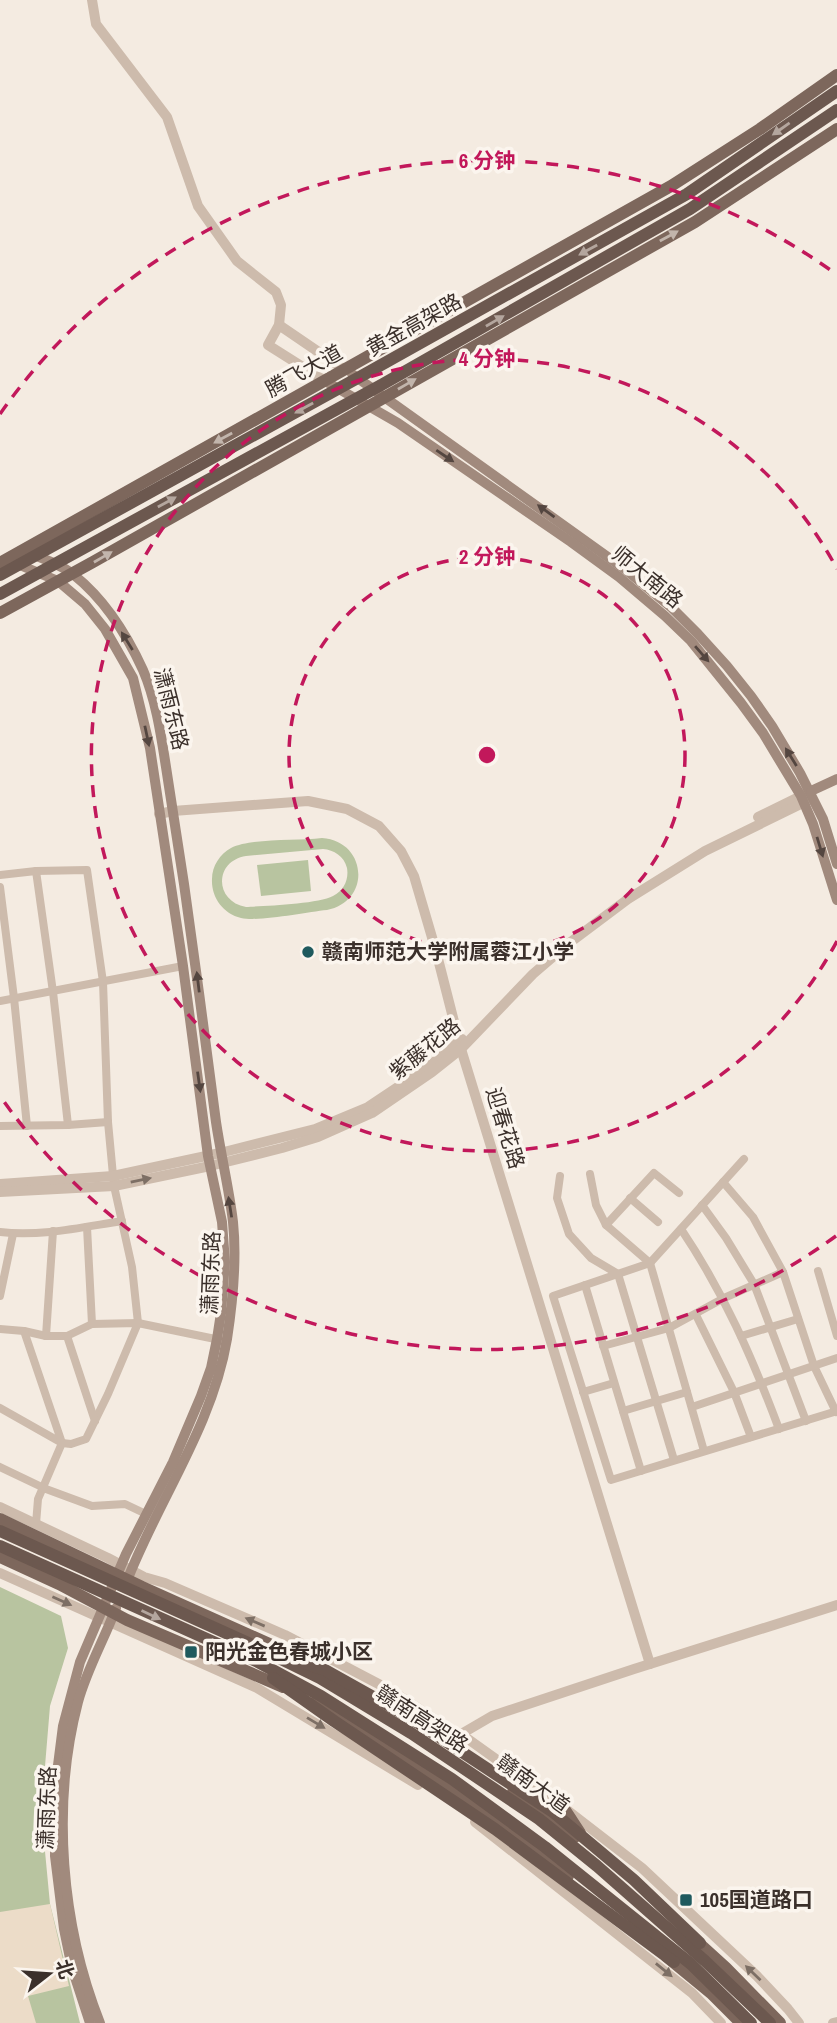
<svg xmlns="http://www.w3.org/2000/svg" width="837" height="2023" viewBox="0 0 837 2023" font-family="'Archivo Narrow','Noto Sans SC',sans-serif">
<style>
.green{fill:#b8c4a0;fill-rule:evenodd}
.plaza{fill:#ecdcc8}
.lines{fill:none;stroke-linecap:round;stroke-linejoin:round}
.minor{stroke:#cdbbac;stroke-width:8}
.tertiary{stroke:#cdbbac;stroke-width:10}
.secondary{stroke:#a18a7d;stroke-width:10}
.primary{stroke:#7d675c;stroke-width:12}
.trunk-bridge{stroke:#6c584f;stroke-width:12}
.oneway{fill:#b4a69e}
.oneway2{fill:#c2b5ac}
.oneway3{fill:#544640}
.oneway4{fill:#7d6f65}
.ring{fill:none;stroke:#c2185b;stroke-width:3.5;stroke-dasharray:12 9}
.poi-dot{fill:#1f5a5e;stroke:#fbf5ee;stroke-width:2.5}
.labels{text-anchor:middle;stroke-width:7;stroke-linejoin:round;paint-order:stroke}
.street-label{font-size:21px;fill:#3b302b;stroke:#fbf5ee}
.poi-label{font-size:21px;font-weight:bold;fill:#3b302b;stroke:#fbf5ee;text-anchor:start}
.centre{fill:#c2185b;stroke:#fbf5ee;stroke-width:3.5}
.ring-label{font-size:21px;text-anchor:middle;font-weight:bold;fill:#c2185b;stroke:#fbf5ee;stroke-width:7;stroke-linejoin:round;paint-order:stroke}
</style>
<rect width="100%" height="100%" fill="#f4ebe1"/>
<!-- green -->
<g class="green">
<path d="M322 838C367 841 372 901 327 910 306 912 260 922 241 918 223 914 211 897 212 879 212 866 220 854 231 848 251 838 297 841 322 838ZM323 849C334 850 344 856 347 868 349 879 344 891 333 896 318 904 265 906 246 907 214 901 214 861 246 856Z"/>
<path d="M308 860 311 891 261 896 257 865Z"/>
<path d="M0 1587 61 1616 68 1648 50 1706 45 1766 44 1841 50 1904 80 2023H0Z"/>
</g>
<!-- plaza -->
<path class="plaza" d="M50 1904 69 1986 28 1996 36 2023H0V1912Z"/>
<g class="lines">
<!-- minor -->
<g class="minor">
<path d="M36 871 53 992 68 1125"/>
<path d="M0 875 36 871 87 870 103 982 108 1122 114 1186 132 1267 138 1323 108 1394 86 1439 71 1444 62 1443 0 1408"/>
<path d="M0 887 14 998 27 1126"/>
<path d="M0 1001 183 966"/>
<path d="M0 1126 68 1125 108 1122"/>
<path d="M744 1159 650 1263 553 1296 611 1480 837 1411"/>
<path d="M590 1174 596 1205 606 1225 650 1263 704 1451"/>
<path d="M560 1176 557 1198 569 1234 591 1258 618 1274 674 1460"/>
<path d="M723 1182 753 1217 783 1272 814 1366 836 1412"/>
<path d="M630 1198 658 1222"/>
<path d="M702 1205 726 1238 754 1284 806 1421"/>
<path d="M606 1225 654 1173 679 1193"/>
<path d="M87 1227 92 1324"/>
<path d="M681 1229C724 1293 752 1357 779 1429"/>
<path d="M0 1232C40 1237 83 1227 122 1221"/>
<path d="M818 1271 837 1336"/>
<path d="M585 1285 641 1471"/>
<path d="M0 1296 13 1234"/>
<path d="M696 1315 734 1392 751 1437"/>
<path d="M0 1329 24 1331 46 1336H67L92 1324 138 1323 220 1340"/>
<path d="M24 1331 62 1443 38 1499 36 1524"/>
<path d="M46 1336 53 1231"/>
<path d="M67 1336 95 1421"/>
<path d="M741 1336 798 1319"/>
<path d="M603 1346 669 1328 724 1298 783 1272"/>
<path d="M583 1392 614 1383"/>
<path d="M692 1407 837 1358"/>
<path d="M623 1411 687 1392"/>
<path d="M0 1467 46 1489 92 1506 125 1504 146 1514"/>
</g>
<!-- tertiary -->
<g class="tertiary">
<path d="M92 0 96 24 167 117 198 206 237 261 276 292 281 305 279 325 268 345 325 381"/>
<path d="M279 325 345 370"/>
<path d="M159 814 173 811 308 801 347 809 379 826 401 851 414 876 436 951 461 1049 650 1664"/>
<path d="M758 817 807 793"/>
<path d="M0 1184 113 1176 220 1153 315 1129 368 1107 428 1067 462 1039"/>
<path d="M0 1192 114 1186 210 1166 282 1148 318 1137 372 1113 432 1072 461 1049 533 974 568 944 628 899 705 851 811 799"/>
<path d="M0 1507 108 1558 144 1577 165 1583 285 1635 392 1691 448 1728 461 1734 563 1807 642 1868 757 1976 788 2009 799 2023"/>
<path d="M0 1573 257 1688 418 1785"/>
<path d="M456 1737 492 1716 634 1669 837 1605"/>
<path d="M475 1822 692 1993 721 2023"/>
<path d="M833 2023 837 2022"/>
</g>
<!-- secondary -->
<g class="secondary">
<path d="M352 374 626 570 672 608 698 634 727 666 751 696 772 726 800 773 823 819 837 864"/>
<path d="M325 381 398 423 571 542 619 577 665 616 691 641 741 703 763 733 801 796 813 824 837 900"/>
<path d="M29 553C44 559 62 565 74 575 104 599 127 635 143 670 156 700 161 735 166 767 172 806 178 845 184 884 195 963 206 1043 216 1122 221 1156 229 1188 233 1222 237 1261 233 1300 227 1339 212 1428 156 1503 125 1586"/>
<path d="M15 563 58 581 85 604 105 629 133 678 150 748 183 966 208 1156 222 1222 225 1262 221 1313 217 1339 211 1368 201 1396 173 1462 126 1554 80 1662 63 1726 56 1781 55 1856 64 1929 72 1968 90 2023"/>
<path d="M811 791 837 779"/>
<path d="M100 2023C61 1925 51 1805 78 1702 87 1669 104 1640 116 1608"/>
</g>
<!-- primary -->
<g class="primary">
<path d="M0 563 671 186 760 129 837 75"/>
<path d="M0 613 93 562 695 222 837 129"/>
<path d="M0 1519 142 1587 276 1647 311 1666"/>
<path d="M0 1557 59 1584 127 1620 283 1687"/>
<path d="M315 1702 418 1766 487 1814 568 1876"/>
<path d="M513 1792 575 1837"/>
<path d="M563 1807 580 1833"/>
<path d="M693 1938 726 1968 780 2023"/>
<path d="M666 1956 711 1993 741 2023"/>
</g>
<!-- trunk-bridge -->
<g class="trunk-bridge">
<path d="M0 575 365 374 687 194 837 91"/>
<path d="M0 594 383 384 690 209 837 110"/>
<path d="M0 1531 246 1642 320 1678 411 1733 539 1819 597 1866 705 1961 770 2023"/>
<path d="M0 1546 256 1661 321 1696 452 1779 545 1847 691 1964 751 2023"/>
<path d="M302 1662 325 1670 409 1717 553 1812 634 1880 700 1943"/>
<path d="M273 1678 334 1721 495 1829 674 1962"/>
</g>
</g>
<!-- one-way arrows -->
<defs><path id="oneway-solid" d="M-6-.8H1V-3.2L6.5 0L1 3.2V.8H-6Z" transform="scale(1.75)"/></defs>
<g class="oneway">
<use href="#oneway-solid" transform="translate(781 129) rotate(145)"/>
<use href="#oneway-solid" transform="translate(588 250) rotate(151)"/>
<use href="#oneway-solid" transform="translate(495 321) rotate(-30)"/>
<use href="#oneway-solid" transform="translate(304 408) rotate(151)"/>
<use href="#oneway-solid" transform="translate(167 502) rotate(-29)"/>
<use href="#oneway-solid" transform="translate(151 1615) rotate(25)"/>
</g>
<g class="oneway2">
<use href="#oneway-solid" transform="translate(669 236) rotate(-29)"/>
<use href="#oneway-solid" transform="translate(407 384) rotate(-30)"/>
<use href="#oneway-solid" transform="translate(223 438) rotate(151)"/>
<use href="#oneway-solid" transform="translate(103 557) rotate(-30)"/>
</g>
<g class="oneway3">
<use href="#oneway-solid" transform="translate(445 456) rotate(34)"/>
<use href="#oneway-solid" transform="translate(546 511) rotate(-144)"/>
<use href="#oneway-solid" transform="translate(127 641) rotate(-122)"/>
<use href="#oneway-solid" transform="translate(702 654) rotate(49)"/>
<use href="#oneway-solid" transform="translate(147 736) rotate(78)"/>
<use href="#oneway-solid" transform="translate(791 757) rotate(-122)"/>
<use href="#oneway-solid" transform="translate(820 847) rotate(73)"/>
<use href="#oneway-solid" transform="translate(198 982) rotate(-97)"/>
<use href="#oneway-solid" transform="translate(199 1082) rotate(82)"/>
<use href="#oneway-solid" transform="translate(230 1207) rotate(-99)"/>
</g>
<g class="oneway4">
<use href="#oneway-solid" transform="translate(141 1180) rotate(-12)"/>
<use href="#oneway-solid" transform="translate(62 1601) rotate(24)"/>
<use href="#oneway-solid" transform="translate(255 1622) rotate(-157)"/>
<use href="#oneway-solid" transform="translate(316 1723) rotate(31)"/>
<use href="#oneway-solid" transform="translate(664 1970) rotate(39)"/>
<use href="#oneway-solid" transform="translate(753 1973) rotate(-136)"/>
</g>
<!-- distance rings -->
<g class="ring">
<circle cx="487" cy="755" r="198"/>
<path d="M837 941A396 396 0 1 1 837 569"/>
<path d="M836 1236A594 594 0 0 1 0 1096M0 414A594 594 0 0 1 836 274"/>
</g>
<!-- markers -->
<g class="poi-dot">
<circle cx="308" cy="952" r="7"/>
<rect x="184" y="1645" width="14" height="14" rx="3.5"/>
<rect x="679" y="1893" width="14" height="14" rx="3.5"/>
</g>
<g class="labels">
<!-- street labels -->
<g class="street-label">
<text transform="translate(414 325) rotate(-29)" y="7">黄金高架路</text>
<text transform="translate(304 371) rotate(-29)" y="7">腾飞大道</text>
<text transform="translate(647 577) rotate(39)" y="7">师大南路</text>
<text transform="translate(171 709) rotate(76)" y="7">潇雨东路</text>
<text transform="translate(425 1049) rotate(-39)" y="7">紫藤花路</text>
<text transform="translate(505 1128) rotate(73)" y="7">迎春花路</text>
<text transform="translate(211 1273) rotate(-88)" y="7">潇雨东路</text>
<text transform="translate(422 1719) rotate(33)" y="7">赣南高架路</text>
<text transform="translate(533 1784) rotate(36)" y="7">赣南大道</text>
<text transform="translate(47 1808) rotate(-88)" y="7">潇雨东路</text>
</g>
<!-- poi labels -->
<g class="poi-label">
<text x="322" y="959">赣南师范大学附属蓉江小学</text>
<text x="205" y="1659">阳光金色春城小区</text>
<text x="700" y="1907">105国道路口</text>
</g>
</g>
<circle cx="487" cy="755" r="10" class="centre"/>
<g class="ring-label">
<text x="487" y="168">6 分钟</text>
<text x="487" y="366">4 分钟</text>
<text x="487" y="564">2 分钟</text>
</g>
<!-- north arrow -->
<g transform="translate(49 1974) rotate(73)" stroke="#fbf5ee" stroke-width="5" paint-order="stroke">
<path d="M0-5L12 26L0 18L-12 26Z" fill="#3b302b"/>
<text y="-10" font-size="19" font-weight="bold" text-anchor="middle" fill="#3b302b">北</text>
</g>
</svg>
